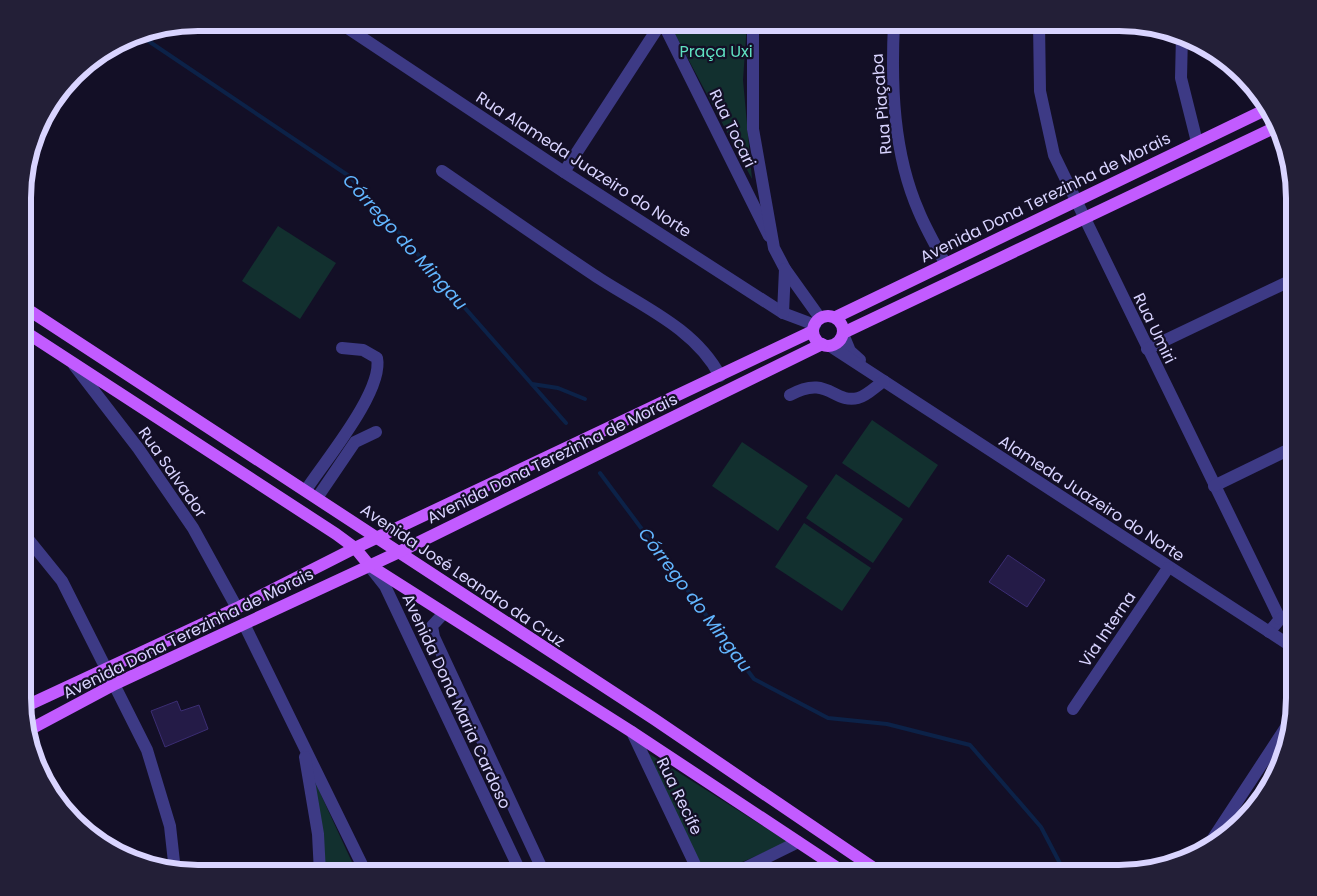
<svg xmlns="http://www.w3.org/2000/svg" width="1317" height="896" viewBox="0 0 1317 896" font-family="Poppins,sans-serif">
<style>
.green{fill:#12302f}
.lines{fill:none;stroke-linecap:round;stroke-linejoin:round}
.stream{stroke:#0c2248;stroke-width:4}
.building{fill:#241b47;stroke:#3b2d73}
.minor{stroke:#3d3a85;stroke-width:12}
.major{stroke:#c25bff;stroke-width:12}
.labels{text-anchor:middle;stroke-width:4.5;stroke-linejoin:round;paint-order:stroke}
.park-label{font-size:16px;fill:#5fe0c0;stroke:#130f26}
.street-label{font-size:16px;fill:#d9d4ff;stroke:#130f26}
.water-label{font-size:18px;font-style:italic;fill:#62b6ff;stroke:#130f26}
.rim{fill:none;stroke:#d9d4ff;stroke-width:6}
</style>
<rect width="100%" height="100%" fill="#130f26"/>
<!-- green -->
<g class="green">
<path d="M669 23H747L743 80 752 179Z"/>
<path d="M278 226 336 263 300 319 242 281Z"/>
<path d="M872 420 938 465 909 508 842 463Z"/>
<path d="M742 442 808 486 778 531 712 486Z"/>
<path d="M836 474 903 519 873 563 806 518Z"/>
<path d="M804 523 871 568 842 611 775 567Z"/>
<path d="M648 753 788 842 717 873H704Z"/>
<path d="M310 771 357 873H325Z"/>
</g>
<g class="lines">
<!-- stream -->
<g class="stream">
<path d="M138 34 349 176 566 423"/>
<path d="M532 384 558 388 585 399"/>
<path d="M600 473 754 679 828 718 887 724 970 745 1041 827 1065 873"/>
</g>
</g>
<!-- building -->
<g class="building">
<path d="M1008 555 1045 580 1027 607 989 582Z"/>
<path d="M177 701 181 711 199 705 208 729 165 747 151 711Z"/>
</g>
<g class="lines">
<!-- minor -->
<g class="minor">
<path d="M340 23 564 172 783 313 815 325"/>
<path d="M663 23 769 236"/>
<path d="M753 23V129L774 248 785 269 820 318"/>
<path d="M894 23C891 85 893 153 919 212 926 229 936 246 945 263"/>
<path d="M1039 23 1040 91 1054 155 1280 619 1269 632"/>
<path d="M1182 35 1181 78 1197 142"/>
<path d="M442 171C493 206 543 241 594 275 637 304 695 327 720 376"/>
<path d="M564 172 661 23"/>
<path d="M783 313 785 269"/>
<path d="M843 334 850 351 860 360"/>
<path d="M830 346 1294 648"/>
<path d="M1147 349 1294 279"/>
<path d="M74 365 138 448 193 528 237 608"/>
<path d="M790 395C828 374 833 404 858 398 867 396 876 386 884 381"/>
<path d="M1214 486 1294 447"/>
<path d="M306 490C324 462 384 391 377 358L363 350 342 348"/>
<path d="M317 498 355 442 376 432"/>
<path d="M24 534 62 581 147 750 170 826 175 871"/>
<path d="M370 567 385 586 521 873"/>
<path d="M444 613 432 626 434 637 544 873"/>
<path d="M1280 619 1294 613"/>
<path d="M244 624 366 873"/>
<path d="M1073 709 1168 568"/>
<path d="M632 732 699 873"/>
<path d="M305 757 318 834 320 873"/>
<path d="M1208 846 1292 718"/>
<path d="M735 873 798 842"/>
</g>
<!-- major -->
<g class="major">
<path d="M24 307 654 719 881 873"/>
<circle cx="828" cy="331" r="15"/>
<path d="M836 317 1269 108"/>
<path d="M24 331 336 534 355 548 369 565 632 732 845 873"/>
<path d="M843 333 1276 127"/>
<path d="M24 707 237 608 355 548 813 331"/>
<path d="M27 731 115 684 397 553 822 344"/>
</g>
</g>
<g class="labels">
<!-- park labels -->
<g class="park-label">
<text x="716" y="57">Praça Uxi</text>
</g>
<!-- street labels -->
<g class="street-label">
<text transform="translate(881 104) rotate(-95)" y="6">Rua Piaçaba</text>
<text transform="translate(733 128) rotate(64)" y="6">Rua Tocari</text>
<text transform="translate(584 164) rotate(33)" y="6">Rua Alameda Juazeiro do Norte</text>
<text transform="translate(1045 197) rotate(-26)" y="6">Avenida Dona Terezinha de Morais</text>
<text transform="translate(1155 328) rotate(64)" y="6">Rua Umiri</text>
<text transform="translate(552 458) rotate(-26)" y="6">Avenida Dona Terezinha de Morais</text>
<text transform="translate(173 472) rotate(55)" y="6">Rua Salvador</text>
<text transform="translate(1092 498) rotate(33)" y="6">Alameda Juazeiro do Norte</text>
<text transform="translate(463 575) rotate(34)" y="6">Avenida José Leandro da Cruz</text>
<text transform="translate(1107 629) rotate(-56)" y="6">Via Interna</text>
<text transform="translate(188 633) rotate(-26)" y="6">Avenida Dona Terezinha de Morais</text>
<text transform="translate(457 701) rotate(65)" y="6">Avenida Dona Maria Cardoso</text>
<text transform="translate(680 796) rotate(64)" y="6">Rua Recife</text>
</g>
<!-- water labels -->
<g class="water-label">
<text transform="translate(405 242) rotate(48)" y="6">Córrego do Mingau</text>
<text transform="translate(695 600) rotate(53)" y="6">Córrego do Mingau</text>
</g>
</g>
<!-- crop -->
<path d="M0 0H1317V896H0ZM198 31H1119A167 167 0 0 1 1286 198V698A167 167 0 0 1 1119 865H198A167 167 0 0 1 31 698V198A167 167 0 0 1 198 31Z" fill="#231f37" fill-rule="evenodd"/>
<path class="rim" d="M198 31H1119A167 167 0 0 1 1286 198V698A167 167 0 0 1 1119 865H198A167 167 0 0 1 31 698V198A167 167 0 0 1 198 31Z"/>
</svg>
